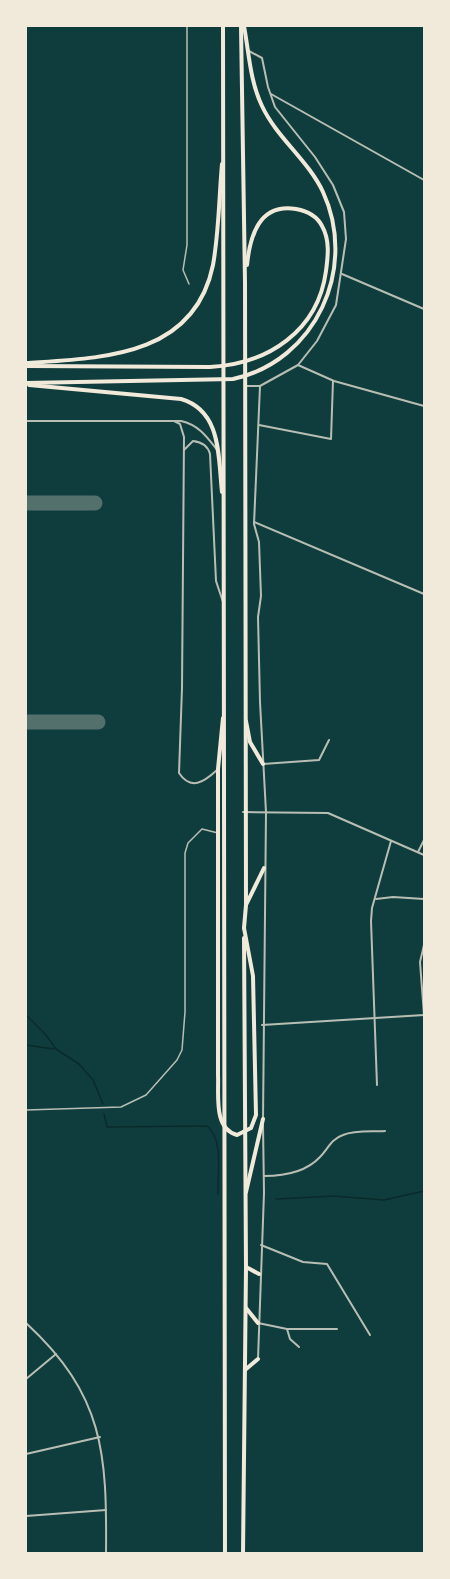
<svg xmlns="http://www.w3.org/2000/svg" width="450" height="1579" viewBox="0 0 450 1579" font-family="'PT Sans Narrow',sans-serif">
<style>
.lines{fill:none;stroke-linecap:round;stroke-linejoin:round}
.stream{stroke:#0a2a2b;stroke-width:1.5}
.taxiway{stroke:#53706d;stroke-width:15}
.service{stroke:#b8beb3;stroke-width:1.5}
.minor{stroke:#b8beb3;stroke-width:2}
.primary{stroke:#f1e9da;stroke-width:4}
.trunk{stroke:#f1e9da;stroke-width:4}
</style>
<rect width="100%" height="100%" fill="#0f3d3e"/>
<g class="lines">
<!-- stream -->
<g class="stream">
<path d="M26 1015 46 1035 56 1049 79 1064 93 1080 103 1104"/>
<path d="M26 1045 54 1049"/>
<path d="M104 1114 107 1127 207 1126C224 1139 217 1173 218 1194"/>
<path d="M276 1199 334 1196 384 1200 424 1191"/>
</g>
<!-- taxiway -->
<g class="taxiway">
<path d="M26 503H95"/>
<path d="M26 722H98"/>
</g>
<!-- service -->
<g class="service">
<path d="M187 26V245L183 270 189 284"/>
<path d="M26 1110 121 1107 146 1095 177 1060 182 1050 185 1012V853L188 843 202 829 218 833"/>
</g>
<!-- minor -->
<g class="minor">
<path d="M271 94 424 180"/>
<path d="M342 274 424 309"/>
<path d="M298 365 334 381 424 406"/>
<path d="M245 386H260L298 365 317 341 336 305 346 239 344 212 333 185 315 157 275 107 268 87 262 58 249 51"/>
<path d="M260 386 254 524 259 542 261 596 258 617 260 702 266 812 263 1120"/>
<path d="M26 421H181C199 425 207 437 218 451"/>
<path d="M174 421 180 424 184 437 182 688 179 773C191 791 204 782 217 770"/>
<path d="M259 425 331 439 333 381"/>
<path d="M184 450 193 441C201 442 208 446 210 454L216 581 223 602"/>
<path d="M254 522 424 594"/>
<path d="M263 764 319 760 329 740"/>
<path d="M243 812 328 813 424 855"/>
<path d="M418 852 424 840"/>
<path d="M376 899 393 897 424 899"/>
<path d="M424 1015 420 962 424 945"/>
<path d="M262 1025 424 1015"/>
<path d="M377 1085 371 921 372 908 391 841"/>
<path d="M264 1176C283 1176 306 1172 320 1157 328 1149 331 1139 343 1135 355 1130 372 1132 385 1131"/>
<path d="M261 1245 303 1262 327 1264 370 1335"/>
<path d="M26 1323C104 1395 107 1453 106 1554"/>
<path d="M258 1323 287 1329H337"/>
<path d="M287 1329 290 1339 299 1347"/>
<path d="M258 1359 264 1193 263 1125"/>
<path d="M26 1379 56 1354"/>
<path d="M26 1454 100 1437"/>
<path d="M26 1516 106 1510"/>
</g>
<!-- primary -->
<g class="primary">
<path d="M244 928 246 905"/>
<path d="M246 1267 259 1274"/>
<path d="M246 1308 258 1323"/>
<path d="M245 1370 258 1359"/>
</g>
<!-- trunk -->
<g class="trunk">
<path d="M223 26 225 1554"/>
<path d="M241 26 245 282 246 905"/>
<path d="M26 363C100 358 194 358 213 265 219 232 219 197 222 164"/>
<path d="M26 366 210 367C268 364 318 331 326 271 328 256 330 240 322 226 317 216 307 211 296 209 259 203 250 236 247 265"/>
<path d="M26 383 233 379C316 361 358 268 323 192 308 160 277 138 262 106 250 81 249 53 244 26"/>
<path d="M29 385 181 399C222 411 218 457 222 492"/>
<path d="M223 718 218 769V1075C219 1094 213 1129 237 1135L251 1128 256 1115 253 976 244 928"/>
<path d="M246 721 250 742 263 764"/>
<path d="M246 905 264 868"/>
<path d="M246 1192 263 1119"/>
<path d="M243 1554 246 1267 244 938"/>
</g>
</g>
<!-- border -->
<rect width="450" height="1579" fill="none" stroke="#f1e9da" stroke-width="54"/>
</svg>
